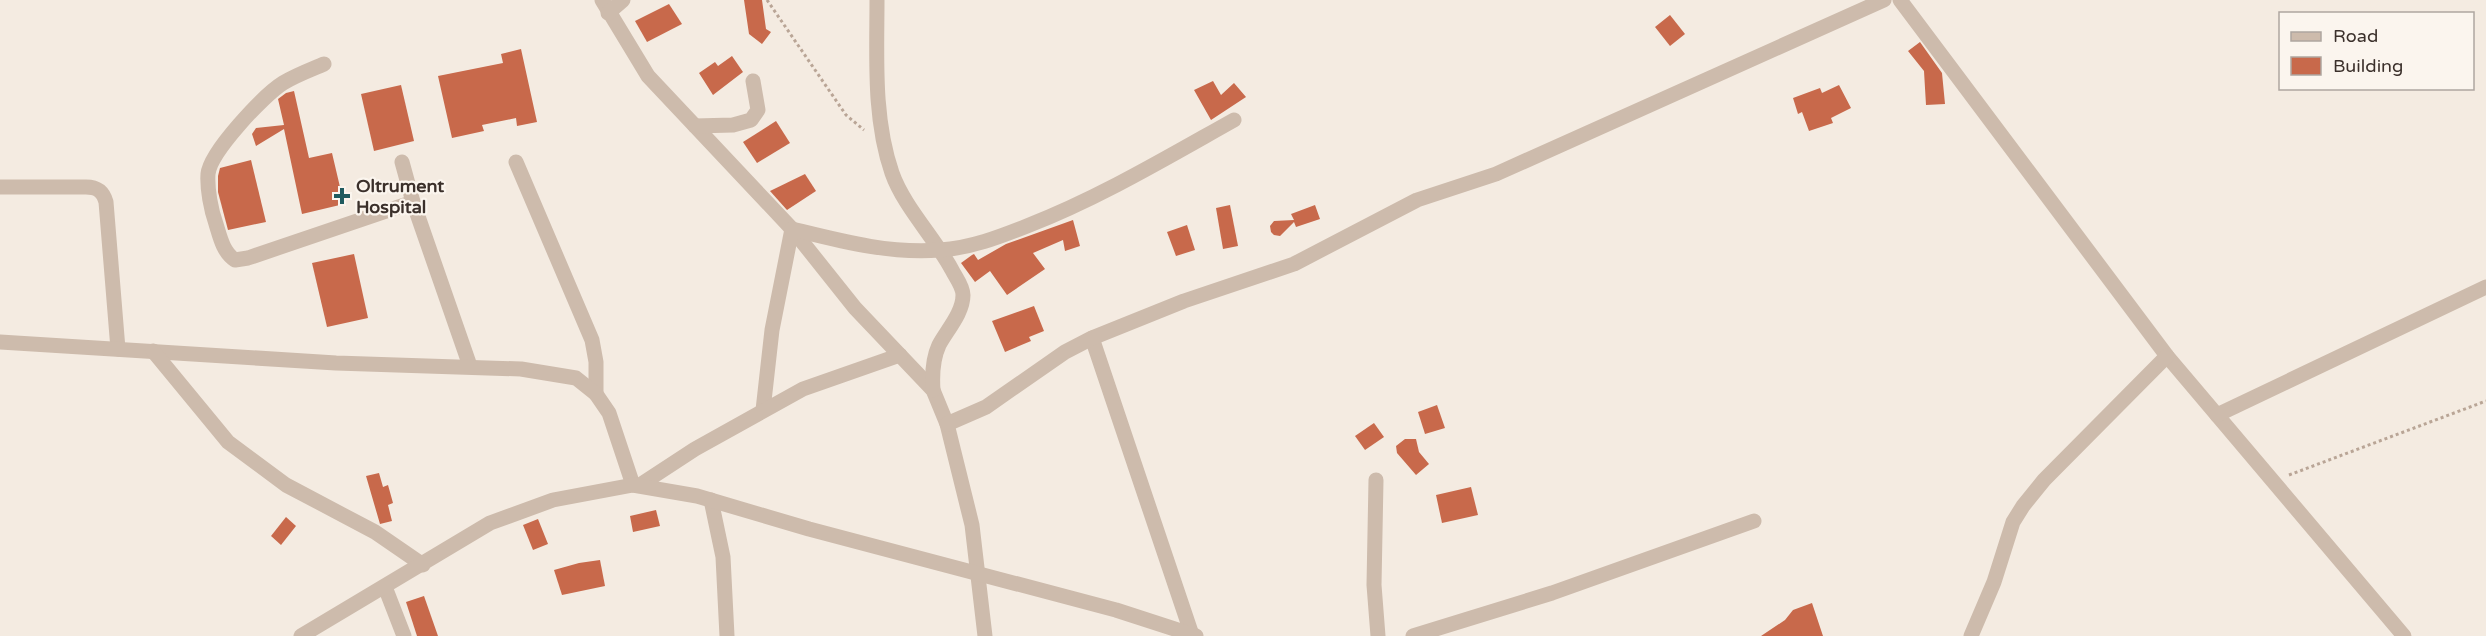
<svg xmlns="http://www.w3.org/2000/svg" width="2486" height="636" viewBox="0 0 2486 636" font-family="'Varela Round',sans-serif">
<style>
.building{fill:#c8694b}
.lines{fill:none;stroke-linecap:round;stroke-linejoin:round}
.path{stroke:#b9a596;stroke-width:3;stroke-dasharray:3 3;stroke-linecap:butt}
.minor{stroke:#cdbbac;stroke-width:15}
.poi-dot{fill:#1f5a5e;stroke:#fbf5ee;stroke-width:2}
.labels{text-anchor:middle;stroke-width:4.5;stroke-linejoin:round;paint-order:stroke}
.poi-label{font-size:18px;font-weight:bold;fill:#3b302b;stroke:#fbf5ee;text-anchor:start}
</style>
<rect width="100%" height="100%" fill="#f4ebe1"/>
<!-- building -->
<g class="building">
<path d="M744 0H762L766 29 771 32 762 44 749 34Z"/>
<path d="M669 4 682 24 647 42 635 21Z"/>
<path d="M1670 15 1685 34 1670 46 1655 27Z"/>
<path d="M1920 42 1942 73 1945 104 1926 105 1924 71 1908 51Z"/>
<path d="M521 49 537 122 517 126 516 118 482 125 484 131 452 138 438 76 503 63 501 54Z"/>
<path d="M732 56 743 72 713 95 699 73 715 62 718 66Z"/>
<path d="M1213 81 1221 95 1234 83 1246 97 1211 120 1194 90Z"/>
<path d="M401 85 414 141 374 151 361 94Z"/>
<path d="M1839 85 1851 108 1831 118 1833 123 1809 131 1802 112 1798 114 1793 98 1820 88 1822 93Z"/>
<path d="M294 91 309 158 332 153 344 204 302 214 284 129 256 146 252 134 256 128 284 125 278 99 286 93Z"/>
<path d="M776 121 790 143 757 163 743 142Z"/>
<path d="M251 160 266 222 228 230 218 192V176L220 168Z"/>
<path d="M805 174 816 191 787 210 770 191Z"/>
<path d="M1230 205 1238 246 1223 249 1216 208Z"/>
<path d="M1315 205 1320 219 1296 227 1294 222 1280 236 1274 235 1271 232 1270 226 1274 221 1294 220 1291 214Z"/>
<path d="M1073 220 1080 246 1065 251 1063 240 1033 253 1045 269 1007 295 990 271 975 282 961 263 972 255 974 254 978 260 1006 244Z"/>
<path d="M1187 225 1195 250 1176 256 1167 232Z"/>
<path d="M354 254 368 318 327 327 312 263Z"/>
<path d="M1034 306 1044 331 1029 337 1031 341 1005 352 992 321Z"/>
<path d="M1437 405 1445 428 1425 434 1418 412Z"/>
<path d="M1374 423 1384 437 1365 450 1355 436Z"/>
<path d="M1405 439H1416L1419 452 1429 464 1416 475 1397 453 1396 446Z"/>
<path d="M379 473 383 487 388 485 393 503 388 505 392 521 380 524 366 476Z"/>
<path d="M1471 487 1478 515 1442 523 1436 495Z"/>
<path d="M656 510 660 526 633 532 630 516Z"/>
<path d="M286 517 296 526 281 545 271 536Z"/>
<path d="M538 519 548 544 533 550 523 525Z"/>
<path d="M600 560 605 586 562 595 554 570 579 563Z"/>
<path d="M424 596 438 636H417L406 602Z"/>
<path d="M1812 603 1823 636H1761L1785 620 1793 610Z"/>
</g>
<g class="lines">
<!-- path -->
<g class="path">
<path d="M767 0 846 115 864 130"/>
<path d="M2289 475 2486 401"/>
</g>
<!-- minor -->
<g class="minor">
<path d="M602 0 648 76 792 229 855 308 933 390 947 424 972 525 985 636"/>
<path d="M877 0C877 57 873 118 892 173 904 207 935 238 952 270 956 278 963 286 963 295 963 313 947 330 939 345 933 358 932 375 933 390"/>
<path d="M1900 0 2167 356 2404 636"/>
<path d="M608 13 623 0"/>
<path d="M324 64C310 70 296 75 283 83 264 95 210 152 208 174 207 189 211 210 216 224 220 237 223 252 235 260L248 258 413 202"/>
<path d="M695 126 733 125 751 120 758 110 753 81"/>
<path d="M402 162 413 202 470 366"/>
<path d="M516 162 592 340 596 362V394"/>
<path d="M0 187H86C97 187 103 191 106 202L118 349"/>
<path d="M1092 338 1192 635"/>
<path d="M0 342 336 363 521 369 576 378 596 394 609 413 633 485"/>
<path d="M153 351 228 442 286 485 375 532 423 565"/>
<path d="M763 410 772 330 792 229C841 241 889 254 940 250 971 248 999 237 1027 226 1099 198 1166 158 1234 120"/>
<path d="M2217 415 2486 287"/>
<path d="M947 424 986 407 1065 352 1092 338 1184 301 1294 264 1417 200 1496 174 1884 0"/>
<path d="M1376 480 1374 585 1378 636"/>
<path d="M640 485 695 449 803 389 900 355"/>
<path d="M711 500 723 557 727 636"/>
<path d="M385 587 404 636"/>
<path d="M301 636 490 523 553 500 633 485 697 496 809 529 1116 610 1196 636"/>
<path d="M1413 636 1552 593 1754 521"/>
<path d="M1971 636 1994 582 2013 522 2023 506 2044 480 2167 356"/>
</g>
</g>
<!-- markers -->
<path class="poi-dot" d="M339 187h6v6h6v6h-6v6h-6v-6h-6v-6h6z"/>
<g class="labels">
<!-- poi labels -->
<g class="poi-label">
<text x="356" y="192">Oltrument<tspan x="356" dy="21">Hospital</tspan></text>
</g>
</g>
<!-- legend -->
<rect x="2279" y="12" width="195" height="78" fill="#fbf5ee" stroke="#aea6a0" stroke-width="1.5"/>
<rect x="2291" y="32" width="30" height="9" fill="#cdbbac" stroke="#aea6a0" stroke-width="1.5"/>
<text x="2333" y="42" font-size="18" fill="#3b302b">Road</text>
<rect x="2291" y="57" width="30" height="18" fill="#c8694b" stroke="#aea6a0" stroke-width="1.5"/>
<text x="2333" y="72" font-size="18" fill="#3b302b">Building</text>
</svg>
